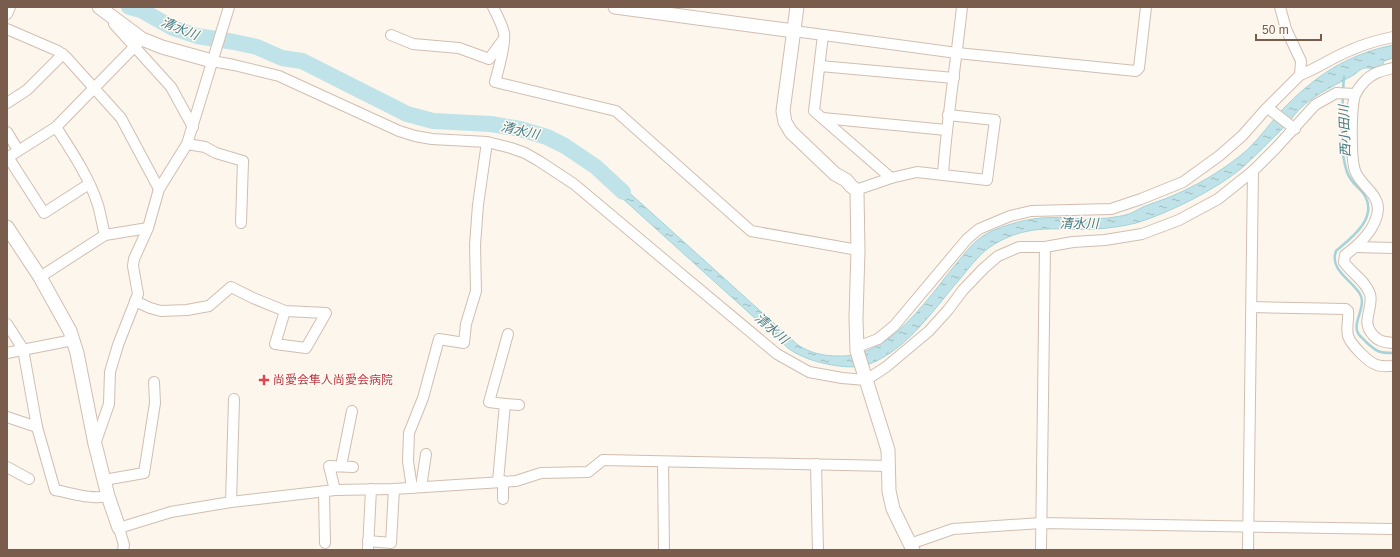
<svg xmlns="http://www.w3.org/2000/svg" width="1400" height="557" viewBox="0 0 1400 557" font-family="Helvetica,'Noto Sans JP',sans-serif">
<style>
.water{fill:url(#water-ripples);stroke:#a5d3da}
.lines{fill:none;stroke-linecap:round;stroke-linejoin:round}
.stream{stroke:#a5d3da;stroke-width:2.5}
.river{stroke:#bfe3e8;stroke-width:16}
.minor-casing{stroke:#d1beb0;stroke-width:12}
.tertiary-casing{stroke:#d1beb0;stroke-width:15}
.minor{stroke:#fff;stroke-width:10}
.tertiary{stroke:#fff;stroke-width:13}
.health-dot{fill:#e0444e;stroke:#fffaf3;stroke-width:1.5}
.labels{text-anchor:middle;stroke-width:3;stroke-linejoin:round;paint-order:stroke}
.health-label{font-size:12px;fill:#be3a42;stroke:#fffaf3;text-anchor:start}
.water-label{font-size:13px;font-style:italic;fill:#437c86;stroke:#fffaf3}
</style>
<defs>
<pattern id="water-ripples" width="26" height="14" patternUnits="userSpaceOnUse"><rect width="26" height="14" fill="#bfe3e8"/><path d="M2 4q2-2 4 0t4 0M15 11q2-2 4 0t4 0" fill="none" stroke="#a0bbbe"/></pattern>
</defs>
<rect width="100%" height="100%" fill="#fdf6ec"/>
<!-- water -->
<path class="water" d="M1393 45V58L1384 61 1382 66 1373 70C1363 64 1359 72 1352 76 1335 85 1318 93 1304 105 1296 111 1291 121 1283 128 1270 141 1257 154 1243 167 1217 189 1169 213 1136 223 1124 226 1110 228 1098 229 1057 231 1031 222 993 245 980 253 969 268 959 280 934 309 908 348 872 363 859 369 841 367 827 364 813 361 801 357 789 349L612 189 608 177 609 176 633 196 798 345C810 353 824 356 838 356 890 358 927 299 956 264 966 252 975 239 990 232 1003 226 1019 221 1033 219 1058 215 1083 221 1108 218 1115 217 1123 216 1129 214 1135 212 1141 207 1148 205 1159 201 1171 197 1181 192 1203 182 1229 166 1247 150 1260 138 1270 123 1282 110 1315 76 1346 55 1393 45Z"/>
<g class="lines">
<!-- stream -->
<g class="stream">
<path d="M1343 90 1344 77"/>
<path d="M1343 95C1342 120 1339 148 1347 172 1351 184 1360 187 1365 196 1378 219 1350 239 1336 251 1329 270 1352 280 1360 294 1367 306 1352 323 1358 333 1359 336 1364 339 1366 342 1377 352 1379 353 1393 353"/>
</g>
<!-- river -->
<path class="river" d="M129 7 141 10 173 28 197 36 234 42 257 47 282 58 302 61 407 114 433 121 491 124 520 129 547 137 565 146 596 167 623 192"/>
<defs>
<g id="minor">
<path d="M493 7C497 15 502 24 504 33 506 44 498 71 495 82L616 111 751 231 858 250"/>
<path d="M7 14 10 7"/>
<path d="M114 24 171 87 193 127"/>
<path d="M7 29 58 51 67 58 121 118 159 189"/>
<path d="M794 31 957 53 1136 71 1139 68 1146 7"/>
<path d="M391 35 413 44 459 48 489 59 503 40"/>
<path d="M823 35 814 111 891 178"/>
<path d="M212 61 234 65 279 76 399 131 415 136 432 139 487 142 511 148 525 153 539 161 574 184 680 273 777 354 809 372 842 378 866 380 886 367 929 331 948 310 963 290 983 269 998 256 1019 247H1045L1073 242 1105 240 1142 234 1179 220 1218 199 1253 171 1276 148 1315 105 1336 93 1355 94"/>
<path d="M820 66 954 78"/>
<path d="M1393 68C1381 71 1372 73 1364 82 1361 85 1357 91 1355 95 1351 109 1350 160 1356 173 1362 186 1378 194 1378 209 1377 228 1359 245 1345 255L1344 262C1352 274 1365 280 1370 294 1374 309 1360 321 1373 335 1379 342 1385 342 1393 343"/>
<path d="M1300 75C1318 68 1333 57 1351 50 1364 44 1379 40 1393 37"/>
<path d="M7 103 27 90 63 54"/>
<path d="M1268 108 1295 129"/>
<path d="M823 118 946 130"/>
<path d="M56 127C72 152 89 177 98 205 101 215 102 225 105 235"/>
<path d="M7 132 18 150"/>
<path d="M187 144 205 147 216 153 243 161 241 223"/>
<path d="M8 157 44 213 89 184"/>
<path d="M7 158 56 127 142 39"/>
<path d="M943 174C947 118 956 63 962 7"/>
<path d="M856 190 891 178 917 172 987 180 995 120 948 115"/>
<path d="M1356 247 1393 248"/>
<path d="M40 277 105 235 148 228"/>
<path d="M135 301 150 308 161 311 187 310 209 306 231 287 253 298 285 311 326 313 306 348 275 344 285 311"/>
<path d="M1252 307 1346 309 1348 311C1349 319 1346 328 1348 336 1351 345 1369 363 1377 365 1382 367 1388 366 1393 366"/>
<path d="M7 324 23 349 37 427 55 490C72 493 91 500 108 496"/>
<path d="M857 347 878 339 894 326 967 239 979 229 1010 216 1031 211 1111 209 1141 199 1183 182 1219 156 1242 136 1265 110 1300 75 1301 61 1286 29 1280 7"/>
<path d="M7 353 73 340"/>
<path d="M505 404 519 405"/>
<path d="M7 417 37 427"/>
<path d="M95 444 109 404 110 372 118 345 138 294 133 266 134 259 148 228 159 189 187 144 229 7"/>
<path d="M663 462 664 550"/>
<path d="M816 464 818 550"/>
<path d="M341 466 352 411"/>
<path d="M7 467 29 479"/>
<path d="M104 480 144 473 155 403 154 382"/>
<path d="M498 481 505 404 489 402 508 334"/>
<path d="M503 481V499"/>
<path d="M421 487 426 454"/>
<path d="M412 488 408 461 409 433 423 398 439 339 464 343 466 324 476 291 475 245 478 205 487 142"/>
<path d="M335 490 329 466 353 467"/>
<path d="M324 492 325 543"/>
<path d="M231 502 234 399"/>
<path d="M368 541 391 543 394 489"/>
<path d="M910 544 953 529 1041 523 1393 529"/>
<path d="M123 550 124 545 119 528 171 512 231 502 335 490 394 489 516 481 541 473 588 472 603 460 889 466"/>
<path d="M368 550 371 489"/>
<path d="M1041 550 1045 247"/>
<path d="M1248 550 1253 171"/>
</g>
<g id="tertiary">
<path d="M99 7 142 39 162 47 212 61"/>
<path d="M615 7 794 31"/>
<path d="M797 7 783 111 785 122 791 132 835 174 846 180 851 186 856 190 857 192 858 250 856 318 857 351 888 450 889 491 893 509 913 550"/>
<path d="M7 227 40 277 70 331 77 353 95 444 108 496 119 528"/>
</g>
</defs>
<!-- minor casing -->
<use href="#minor" class="minor-casing"/>
<!-- tertiary casing -->
<use href="#tertiary" class="tertiary-casing"/>
<!-- minor -->
<use href="#minor" class="minor"/>
<!-- tertiary -->
<use href="#tertiary" class="tertiary"/>
</g>
<!-- markers -->
<path class="health-dot" d="M262 374h4v4h4v4h-4v4h-4v-4h-4v-4h4z"/>
<g class="labels">
<!-- health labels -->
<g class="health-label">
<text x="273" y="384">尚愛会隼人尚愛会病院</text>
</g>
<!-- water labels -->
<g class="water-label">
<text transform="translate(180 28) rotate(22)" y="5">清水川</text>
<text transform="translate(520 130) rotate(13)" y="5">清水川</text>
<text transform="translate(1344 131) rotate(-92)" y="5">西小田川</text>
<text x="1079" y="228">清水川</text>
<text transform="translate(772 328) rotate(41)" y="5">清水川</text>
</g>
</g>
<!-- border -->
<rect width="1400" height="557" fill="none" stroke="#7a5c4d" stroke-width="16"/>
<!-- scale -->
<path d="M1256 34v6h65v-6" fill="none" stroke="#7a5c4d" stroke-width="2"/>
<text x="1262" y="34" font-size="12" fill="#7a5c4d" stroke="#fffaf3" stroke-width="3" paint-order="stroke">50 m</text>
</svg>
